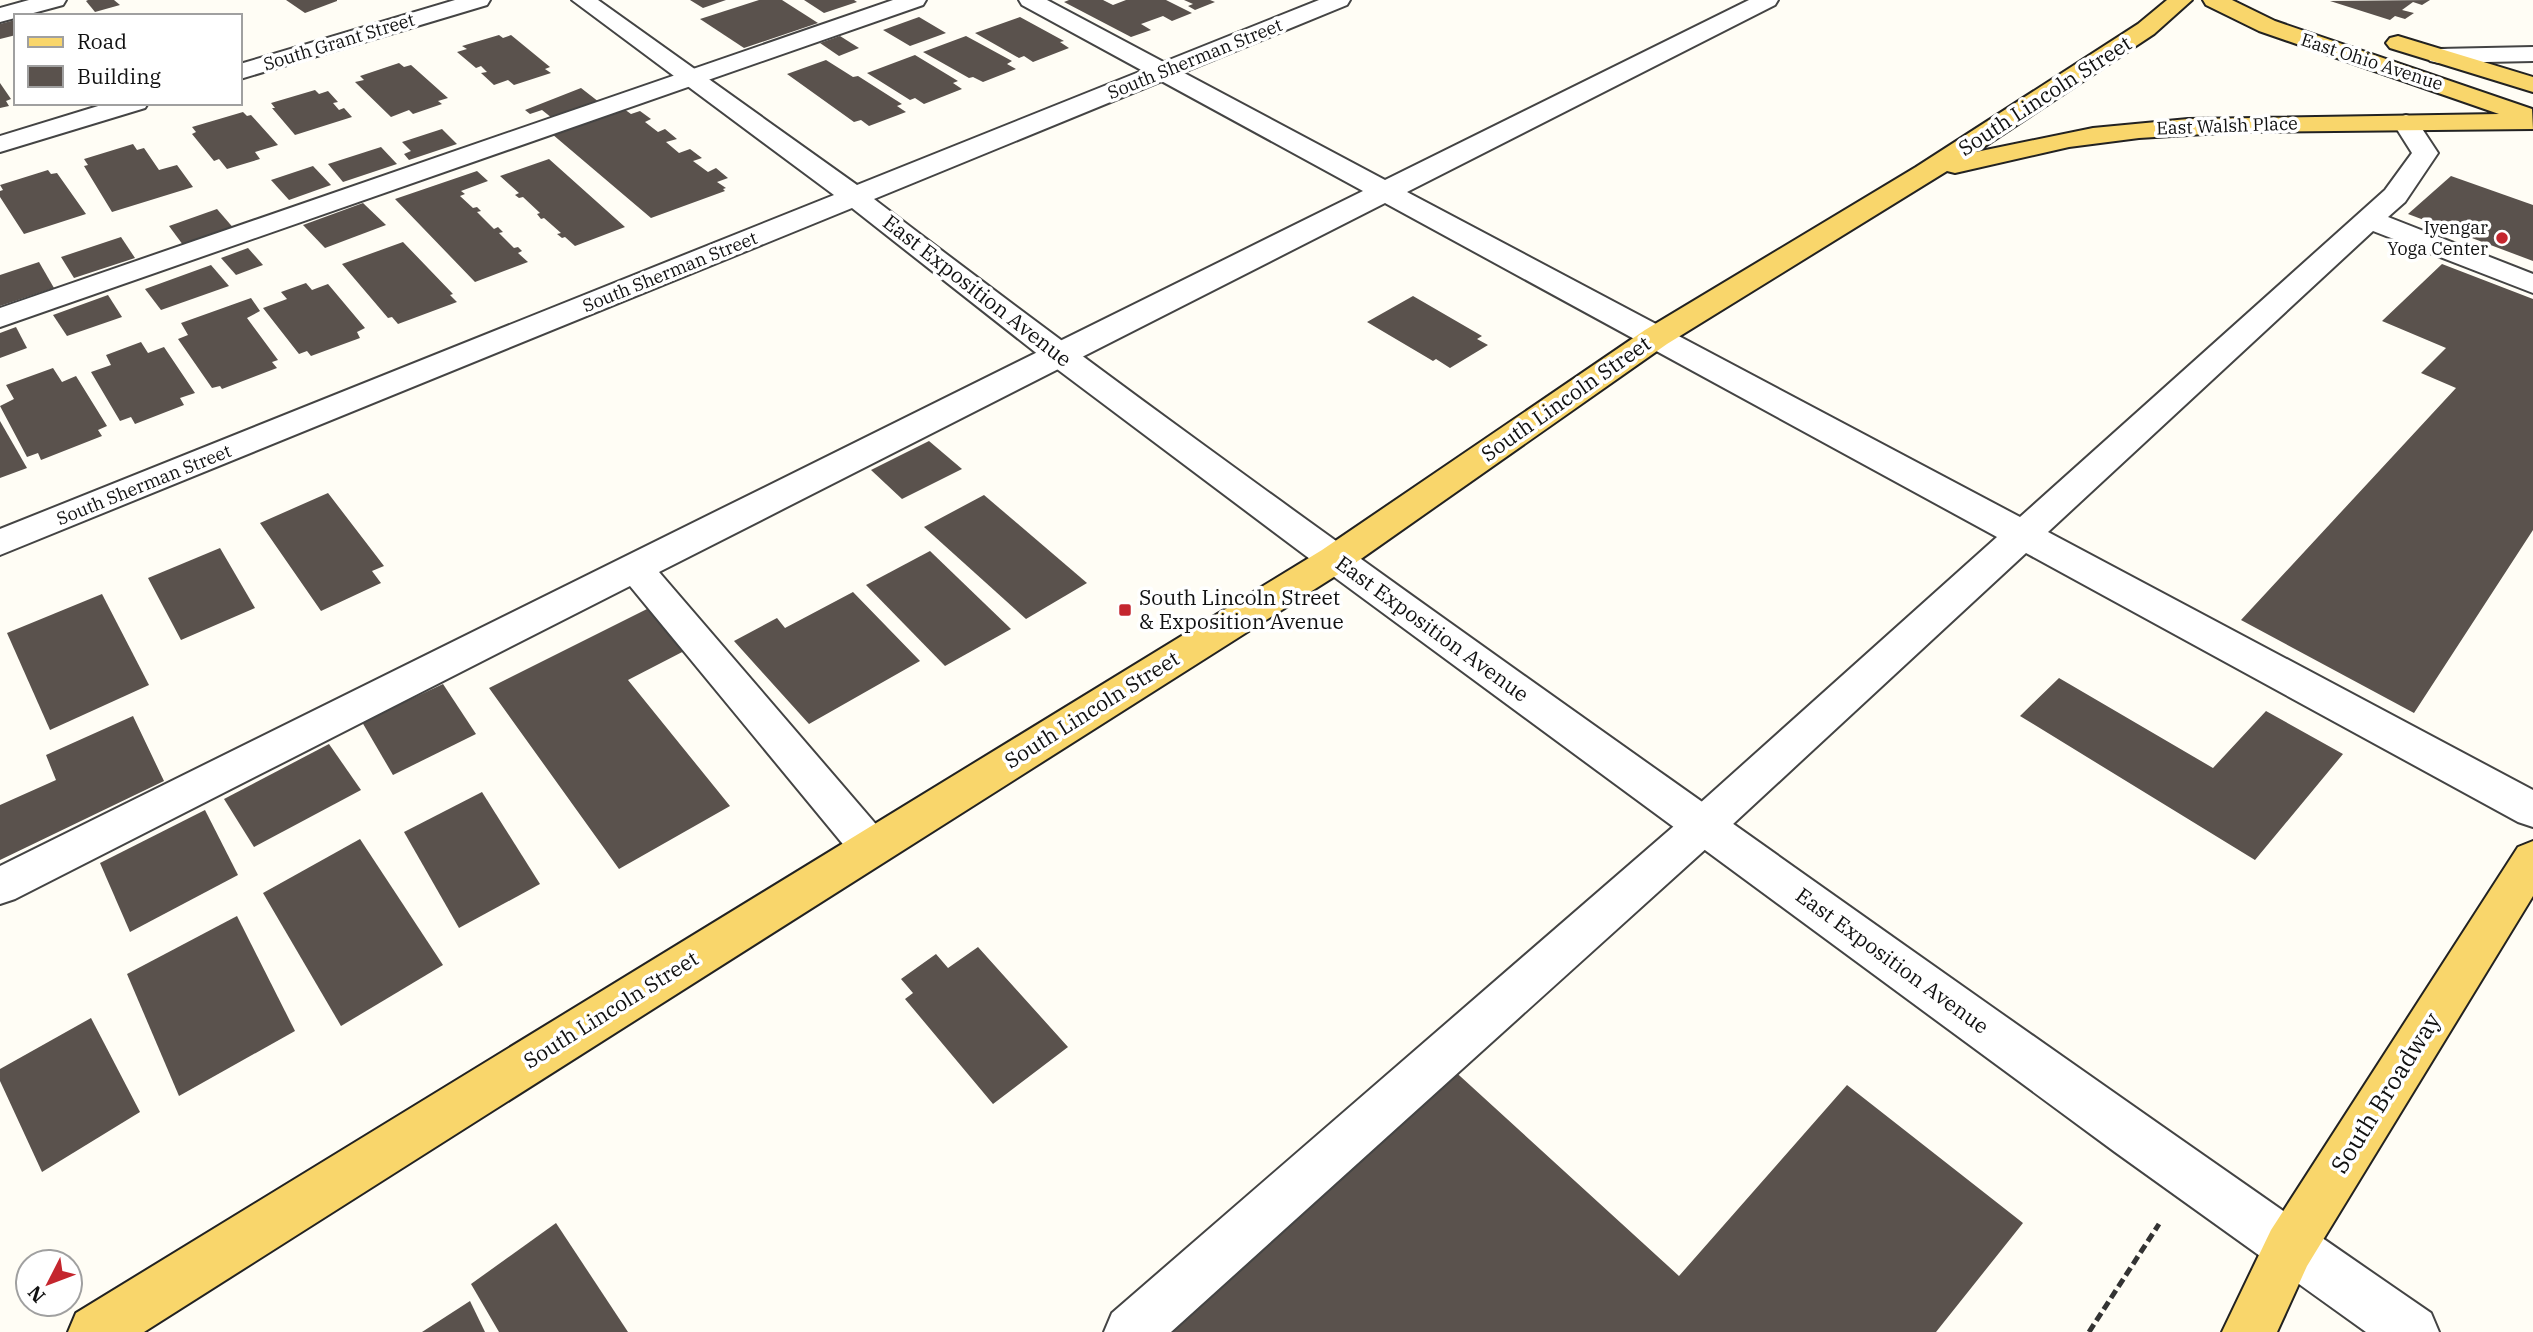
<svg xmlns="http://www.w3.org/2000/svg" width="2533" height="1332" viewBox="0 0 2533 1332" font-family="'IBM Plex Serif',serif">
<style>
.building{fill:#5a524d}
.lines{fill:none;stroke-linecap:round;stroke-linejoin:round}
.service-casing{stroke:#444;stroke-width:4}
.minor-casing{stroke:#444;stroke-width:4}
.primary-casing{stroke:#222;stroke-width:4}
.path{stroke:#333;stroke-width:5;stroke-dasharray:9 4.5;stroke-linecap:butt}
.service{fill:#fff;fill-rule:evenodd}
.minor{fill:#fff;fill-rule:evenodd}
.primary{fill:#f9d66b;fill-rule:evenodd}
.poi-dot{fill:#c4262e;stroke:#fff;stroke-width:2.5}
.labels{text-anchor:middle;stroke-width:7;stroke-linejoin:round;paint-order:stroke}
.far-street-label{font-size:18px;fill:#111;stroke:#fff}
.far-poi-label{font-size:18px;fill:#111;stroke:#fff;text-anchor:end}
.street-label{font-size:21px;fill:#111;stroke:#fff}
.poi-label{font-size:21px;fill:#111;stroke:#fff;text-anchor:start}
.near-street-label{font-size:24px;fill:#111;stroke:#fff}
</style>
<rect width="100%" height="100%" fill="#fffdf5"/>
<!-- building -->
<g class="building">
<path d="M88 0H114L120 5 95 12 86 1Z"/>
<path d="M286 0H337V1L305 13Z"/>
<path d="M690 0H726L703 8Z"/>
<path d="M759 0H782L818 23 744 48 700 19Z"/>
<path d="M804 0H854L857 2 824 13Z"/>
<path d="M1069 0H1103L1113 5 1126 0H1166L1192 13 1172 21 1163 16 1141 24 1151 30 1131 37 1064 2Z"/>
<path d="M1184 0H1210L1215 2 1195 10 1188 6 1193 4Z"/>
<path d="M2430 0 2422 5 2413 2 2402 10 2414 13 2405 19 2395 16 2390 20 2330 1Z"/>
<path d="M919 17 946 33 910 46 883 30Z"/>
<path d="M1020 17 1064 41 1060 42 1069 48 1033 62 1024 56 1019 58 975 33Z"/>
<path d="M15 20 16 35 0 39V24Z"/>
<path d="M499 35 503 38 511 35 550 67 545 69 551 73 514 85 508 80 494 85 481 73 487 72 481 66 476 68 457 52 467 49 462 46Z"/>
<path d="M840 36 859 48 839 56 820 43Z"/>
<path d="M966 36 1012 61 1007 64 1016 69 983 82 973 77 969 78 923 52Z"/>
<path d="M915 55 958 81 953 83 962 89 924 104 915 98 910 100 867 73Z"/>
<path d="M826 60 853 77 858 76 902 104 897 106 906 112 869 126 861 120 854 122 787 74Z"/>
<path d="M399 63 404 67 411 65 448 98 438 101 442 104 413 114 409 110 391 117 355 82 364 80 360 76Z"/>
<path d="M0 83 11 99 6 101 9 106 0 108Z"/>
<path d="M581 88 599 102 552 118 542 110 530 114 525 110Z"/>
<path d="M315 90 319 94 328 91 338 102 333 103 339 110 344 108 352 117 295 135 272 108H275L271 103Z"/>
<path d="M624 109 631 114 640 111 651 119 645 122 658 132 665 129 677 139 666 142 679 153 690 149 702 158 693 161 708 172 716 168 728 178 717 182 726 188 723 189 725 191 651 218 552 134Z"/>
<path d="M243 112 247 116 251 115 278 145 255 152 260 159 227 169 219 159 214 161 192 134 196 132 192 127Z"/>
<path d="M442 129 457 144 409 160 404 154 411 151 402 142Z"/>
<path d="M133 144 137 150 144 148 159 170 177 165 193 187 112 212 84 166 88 165 84 159Z"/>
<path d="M381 147 397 164 343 182 328 164Z"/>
<path d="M549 159 625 227 575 246 565 237 562 238 557 234 561 233 544 218 541 219 537 214 540 213 523 197 519 198 515 195 519 193 500 176Z"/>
<path d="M313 166 331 185 289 200 271 180Z"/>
<path d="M48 170 51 174 57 173 86 214 24 234 0 197V191L3 190 0 185Z"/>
<path d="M477 171 488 181 461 191 465 194 460 196 473 208 477 207 481 211 477 212 494 229 498 227 503 232 499 233 514 248 518 247 522 251 518 253 528 262 475 282 395 199Z"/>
<path d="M2451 176 2533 205V261L2408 214Z"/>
<path d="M363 203 386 225 325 248 303 225Z"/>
<path d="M217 209 236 231 186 249 169 226Z"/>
<path d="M121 237 135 258 74 278 61 257Z"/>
<path d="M403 242 453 294 450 295 457 302 398 324 392 317 388 318 342 264Z"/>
<path d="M248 248 263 265 236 275 221 258Z"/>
<path d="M39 262 54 288 0 306V275Z"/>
<path d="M2442 264 2533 299V530L2414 713 2241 620 2456 388 2421 373 2446 348 2382 321Z"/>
<path d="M211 265 229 286 161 310 145 289Z"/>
<path d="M306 283 312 290 328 284 365 328 357 332 360 338 311 356 307 351 299 354 263 308 287 299 281 292Z"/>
<path d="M108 295 122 317 67 336 53 315Z"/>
<path d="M1413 296 1482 336 1477 339 1488 345 1450 368 1436 359 1433 361 1367 322Z"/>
<path d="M251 298 260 311 247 318 278 360 272 362 277 368 222 389 220 386 212 388 178 339 188 335 181 323Z"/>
<path d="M16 327 27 348 0 358V333Z"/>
<path d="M141 342 148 353 164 347 195 393 180 398 184 405 135 424 131 417 120 421 91 372 111 365 106 355Z"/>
<path d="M53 368 62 382 76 376 107 426 98 430 102 436 41 460 38 453 27 457 0 406 14 399 6 385Z"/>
<path d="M0 421 27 468 0 478Z"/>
<path d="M929 441 962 469 902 499 871 470Z"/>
<path d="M328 493 384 566 372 571 381 583 321 611 260 523Z"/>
<path d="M984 495 1087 583 1026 619 924 527Z"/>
<path d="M220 548 255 608 181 640 148 578Z"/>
<path d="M930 551 1011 629 945 666 866 585Z"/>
<path d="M853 592 920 661 809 724 734 641 777 618 785 628Z"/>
<path d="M102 594 149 685 50 730 7 633Z"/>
<path d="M653 606 690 648 628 680 730 806 619 869 489 688Z"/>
<path d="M2059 678 2213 768 2266 711 2343 754 2255 860 2020 716Z"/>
<path d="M443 684 476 734 393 775 362 722Z"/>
<path d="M133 716 164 781 0 860V805L56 780 46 755Z"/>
<path d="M329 744 361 790 254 847 224 799Z"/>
<path d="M482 792 540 884 459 928 404 832Z"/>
<path d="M205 810 238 875 130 932 100 863Z"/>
<path d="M360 839 443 965 341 1026 263 893Z"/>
<path d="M237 916 295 1031 179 1096 127 974Z"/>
<path d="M978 947 1068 1047 993 1104 905 999 913 993 901 979 936 954 948 968Z"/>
<path d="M91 1018 140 1112 42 1172 0 1081V1069Z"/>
<path d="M1449 1066 1679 1276 1847 1085 2023 1223 1936 1332H1154Z"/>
<path d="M556 1223 628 1332H499L471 1284Z"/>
<path d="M470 1301 485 1332H422Z"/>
</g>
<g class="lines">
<defs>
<g id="service">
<path d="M29 0H66L63 5 0 22V8Z"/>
<path d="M893 0H926L923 5 0 327V308Z"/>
<path d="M1019 0H1047L1385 180 1749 0H1778L1775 5 1407 192 2020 517 2385 190 2412 153 2393 123 2397 118 2406 115 2415 118 2438 153 2405 202 2388 217 2533 274V293L2373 231 2048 532 2533 790V827L2518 822 2026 553 1719 837 1171 1332H1104L1112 1313 1689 813 1997 537 1385 203 659 572 886 836 892 848 886 860 871 865 856 860 630 586 15 899 0 904V866L1363 191 1022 5Z"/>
<path d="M2533 47V61L2439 63 2430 61 2427 56 2430 51 2439 49Z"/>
</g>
<g id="minor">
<path d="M455 0H490L487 5 240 79V64Z"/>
<path d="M572 0H598L857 185 1319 0H1350L1347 5 874 199C1134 398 1400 588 1667 777 1921 957 2175 1137 2431 1313L2439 1332H2366L2115 1152 1322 568 1049 363 852 208 0 555V529L834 195Z"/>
<path d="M108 103H148L145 108 0 152V136Z"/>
</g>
<g id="primary">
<path d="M2167 0H2192L2154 34 1976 152 2093 128 2188 119 2499 114 2259 31 2206 5 2203 0H2232L2275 21 2532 109 2533 129 2237 132 2139 138 2069 147 1955 173 1947 171 1667 344 1348 568 144 1332H68L76 1313 1322 550 1645 330 1916 167 2138 24Z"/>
<path d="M2398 36 2533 77V92L2390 48 2386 43 2390 38Z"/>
<path d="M2533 841V896L2307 1266 2277 1332H2222L2271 1230 2518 847Z"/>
</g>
</defs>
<!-- service casing -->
<use href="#service" class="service-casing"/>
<!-- minor casing -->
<use href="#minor" class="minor-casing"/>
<!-- primary casing -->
<use href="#primary" class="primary-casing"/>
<!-- path -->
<path class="path" d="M2089 1332 2159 1224"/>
<!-- service -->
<use href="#service" class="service"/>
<!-- minor -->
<use href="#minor" class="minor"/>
<!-- primary -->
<use href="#primary" class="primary"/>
</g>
<!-- markers -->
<g class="poi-dot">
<circle cx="2502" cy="238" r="7"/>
<rect x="1118" y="603" width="14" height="14" rx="3.5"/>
</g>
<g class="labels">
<!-- far-street labels -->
<g class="far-street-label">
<text transform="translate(339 42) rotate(-17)" y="6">South Grant Street</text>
<text transform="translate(1195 59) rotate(-22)" y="6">South Sherman Street</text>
<text transform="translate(2372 62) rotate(18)" y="6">East Ohio Avenue</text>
<text transform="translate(2227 126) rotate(-2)" y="6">East Walsh Place</text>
<text transform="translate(670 272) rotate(-22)" y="6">South Sherman Street</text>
<text transform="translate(144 485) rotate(-22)" y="6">South Sherman Street</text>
</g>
<!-- far-poi labels -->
<g class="far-poi-label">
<text x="2488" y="234">Iyengar<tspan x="2488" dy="21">Yoga Center</tspan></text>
</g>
<!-- street labels -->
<g class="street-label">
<text transform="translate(2045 96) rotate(-33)" y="7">South Lincoln Street</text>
<text transform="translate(977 291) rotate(38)" y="7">East Exposition Avenue</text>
<text transform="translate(1566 399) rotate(-35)" y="7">South Lincoln Street</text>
<text transform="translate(1432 629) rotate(36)" y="7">East Exposition Avenue</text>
<text transform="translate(1092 710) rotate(-32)" y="7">South Lincoln Street</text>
<text transform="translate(1892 961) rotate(36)" y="7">East Exposition Avenue</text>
<text transform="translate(611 1010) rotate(-32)" y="7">South Lincoln Street</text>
</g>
<!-- poi labels -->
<g class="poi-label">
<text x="1139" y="605">South Lincoln Street<tspan x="1139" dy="24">&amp; Exposition Avenue</tspan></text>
</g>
<!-- near-street labels -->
<g class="near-street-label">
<text transform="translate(2386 1093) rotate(-58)" y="8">South Broadway</text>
</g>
</g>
<!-- legend -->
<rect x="14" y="14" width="228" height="91" fill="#ffffff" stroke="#a0a0a0" stroke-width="2"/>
<rect x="28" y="37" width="35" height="10" fill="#f9d66b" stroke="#a0a0a0" stroke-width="2"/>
<text x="77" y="49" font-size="21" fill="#111111">Road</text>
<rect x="28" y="66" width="35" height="21" fill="#5a524d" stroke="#a0a0a0" stroke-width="2"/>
<text x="77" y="84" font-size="21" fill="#111111">Building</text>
<!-- north arrow -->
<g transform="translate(49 1283) rotate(228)"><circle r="33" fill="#ffffff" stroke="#a0a0a0" stroke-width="2"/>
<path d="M0-5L12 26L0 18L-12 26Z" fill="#c4262e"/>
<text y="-10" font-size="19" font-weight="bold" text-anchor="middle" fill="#111111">N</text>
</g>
</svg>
